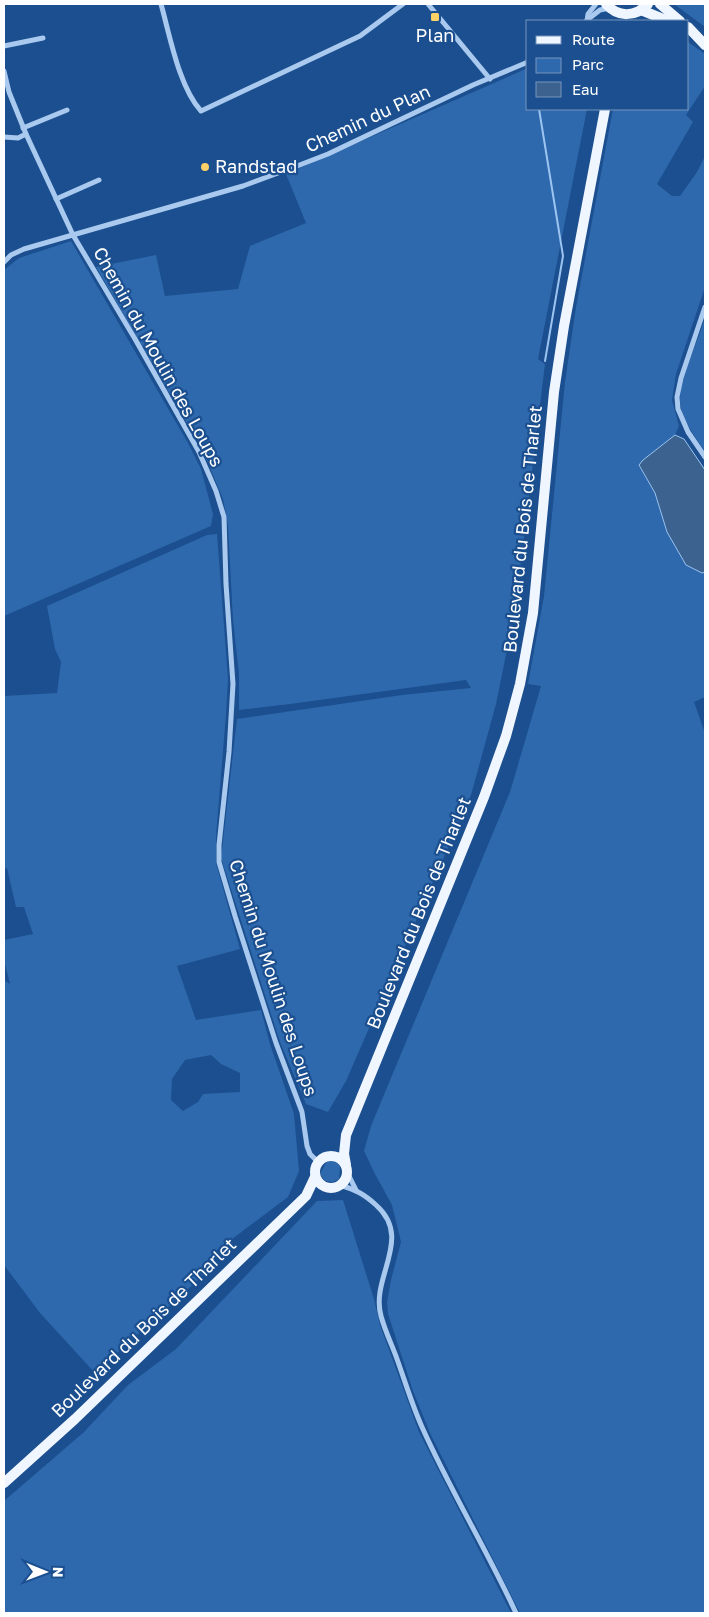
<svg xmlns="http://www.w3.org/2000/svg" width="709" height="1617" viewBox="0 0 709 1617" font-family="'Golos Text',sans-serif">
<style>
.green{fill:#2e69ad;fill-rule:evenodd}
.water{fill:#3c6290;stroke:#9cc4f0}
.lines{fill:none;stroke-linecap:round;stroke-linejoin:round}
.stream{stroke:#9cc4f0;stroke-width:2}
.street{stroke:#a9c9ee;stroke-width:5}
.primary{stroke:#f0f6ff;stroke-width:10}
.poi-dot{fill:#ffd166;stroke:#1b4f8f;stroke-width:2}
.labels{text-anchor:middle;stroke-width:4.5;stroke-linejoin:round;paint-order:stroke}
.poi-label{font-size:18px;fill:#fff;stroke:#1b4f8f}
.street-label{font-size:18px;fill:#fff;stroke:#1b4f8f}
</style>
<rect width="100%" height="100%" fill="#1b4f8f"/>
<!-- green -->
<g class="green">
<path d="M674 4H705V27Z"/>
<path d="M688 42 705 54V86L686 115 693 122 657 184 672 196H680L697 172 705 156V287L676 374 672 400 679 426 675 435 643 460 639 466 655 493 667 532 686 565 702 573 705 572V697L694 702 705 733V1613H520L430 1433 413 1391 388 1314 387 1302 391 1280 401 1242 392 1205 375 1174 364 1151 371 1126 510 792 541 686 528 684 544 596 565 382 576 307 613 109H688Z"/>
<path d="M528 68V109H587L538 359 545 364 521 562 510 635 496 704 471 795 346 1081 328 1112 306 1104 280 1042 221 858 237 719 402 695 471 688 466 680 290 704 239 710V674L233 620 228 526 223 499 203 451 96 267 156 255 165 296 238 289 250 246 306 223 286 174Z"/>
<path d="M71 241 188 443 201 469 213 514 211 526 4 616V270L19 258Z"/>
<path d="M705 317V452C696 438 685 424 681 408 675 384 699 341 705 317Z"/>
<path d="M217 534 228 679 226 715 216 836V863L240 949 177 966 196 1020 261 1010 270 1044 294 1114 299 1171 288 1197 212 1254 210 1269 95 1373 40 1313 4 1265V980L10 984 4 960V940L33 934 24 907H16L7 868 4 869V696L57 693 61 662 55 649 47 606 207 535ZM211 1055 221 1064 240 1073V1092L203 1094 198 1102 183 1111 171 1100 172 1079 185 1060Z"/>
<path d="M330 1160 337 1162 340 1166 339 1179 333 1182 325 1181 320 1174 327 1161Z"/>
<path d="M343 1200 374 1299 380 1325 419 1432 511 1613H4V1501L84 1432 128 1385 176 1349 317 1201Z"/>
</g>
<!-- water -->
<path class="water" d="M675 435 684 439 705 470V572L702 573 686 565 667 532 655 493 639 465 643 460Z"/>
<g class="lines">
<!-- stream -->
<path class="stream" d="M539 109 563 256 545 361"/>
<!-- street -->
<g class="street">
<path d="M161 4C170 36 179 87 201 111L360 36 403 4"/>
<path d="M428 4 490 79"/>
<path d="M587 20 600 10 610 8"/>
<path d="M587 21 588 14 596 4"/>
<path d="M4 46 43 38"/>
<path d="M4 71 9 92 26 134 73 235 135 339 199 452 216 491 224 517 226 584 233 684 229 752 219 845V862L235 916 276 1043 302 1112 307 1146 310 1154 318 1162"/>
<path d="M23 128 67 110"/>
<path d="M4 137 18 138 26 134"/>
<path d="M56 199 99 180"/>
<path d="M4 262 11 255 24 249 243 186 297 166 328 154 473 85 528 62"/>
<path d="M705 307 681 378 677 397 678 409 688 432 705 457"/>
<path d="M347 1172 356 1190"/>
<path d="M340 1185C356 1190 364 1194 376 1205 414 1239 370 1277 381 1316 385 1331 392 1345 397 1359 405 1381 412 1405 422 1427 450 1490 487 1550 516 1613"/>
</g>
<!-- primary -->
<g class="primary">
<path d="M606 4C618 18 636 17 648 4"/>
<path d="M660 4 680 21"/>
<path d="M641 10 668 21"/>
<path d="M688 27 705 45"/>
<circle cx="331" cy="1172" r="16"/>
<path d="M346 1165 344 1154 346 1135 484 797 506 736 520 684 533 613 554 392 564 326 605 109"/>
<path d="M4 1483 75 1419 306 1196 315 1177"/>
</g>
</g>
<!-- markers -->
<g class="poi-dot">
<rect x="430" y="12" width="10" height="10" rx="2.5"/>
<circle cx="205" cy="167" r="5"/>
</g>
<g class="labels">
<!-- poi labels -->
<g class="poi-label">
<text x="435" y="42">Plan</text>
<text x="215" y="173" text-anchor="start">Randstad</text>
</g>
<!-- street labels -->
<g class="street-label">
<text transform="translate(368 119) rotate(-25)" y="6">Chemin du Plan</text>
<text transform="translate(158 357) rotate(61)" y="6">Chemin du Moulin des Loups</text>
<text transform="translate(523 529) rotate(-84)" y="6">Boulevard du Bois de Tharlet</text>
<text transform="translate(419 913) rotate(-68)" y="6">Boulevard du Bois de Tharlet</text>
<text transform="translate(273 978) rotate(72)" y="6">Chemin du Moulin des Loups</text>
<text transform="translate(144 1328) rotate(-44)" y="6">Boulevard du Bois de Tharlet</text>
</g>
</g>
<!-- border -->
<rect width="709" height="1617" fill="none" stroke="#ffffff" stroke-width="10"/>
<!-- legend -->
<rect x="526" y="20" width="162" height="90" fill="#1b4f8f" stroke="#7695bc"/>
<rect x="536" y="36" width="25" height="8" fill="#f0f6ff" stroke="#7695bc"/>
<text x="572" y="45" font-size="15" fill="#ffffff">Route</text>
<rect x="536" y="58" width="25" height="15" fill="#2e69ad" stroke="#7695bc"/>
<text x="572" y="70" font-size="15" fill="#ffffff">Parc</text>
<rect x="536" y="82" width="25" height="15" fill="#3c6290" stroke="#7695bc"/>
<text x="572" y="95" font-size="15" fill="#ffffff">Eau</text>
<!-- north arrow -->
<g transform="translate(45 1572) rotate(91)" stroke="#1b4f8f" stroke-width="4" paint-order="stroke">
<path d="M0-4L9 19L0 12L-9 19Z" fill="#ffffff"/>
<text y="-8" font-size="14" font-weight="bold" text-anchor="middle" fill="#ffffff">N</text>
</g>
</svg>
